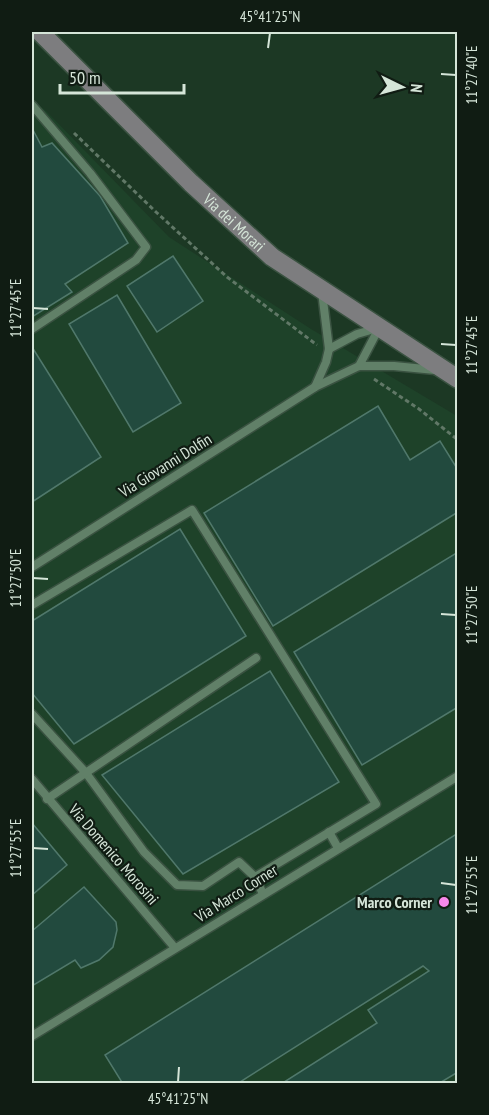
<svg xmlns="http://www.w3.org/2000/svg" width="489" height="1115" viewBox="0 0 489 1115" font-family="'PT Sans Narrow',sans-serif">
<style>
.built{fill:#1e4229}
.building{fill:#224a3e;stroke:#50786b;stroke-width:1.5}
.lines{fill:none;stroke-linecap:round;stroke-linejoin:round}
.lane-casing{stroke:#3a5241;stroke-width:11}
.secondary-casing{stroke:#3a5241;stroke-width:21}
.path{stroke:#617867;stroke-width:3;stroke-dasharray:4.5 3;stroke-linecap:butt}
.lane{stroke:#618068;stroke-width:8}
.secondary{stroke:#7d7d7f;stroke-width:18}
.ticks{fill:none;stroke:#d5e5d8;stroke-width:2}
.poi-dot{fill:#f788eb;stroke:#101c13;stroke-width:2}
.labels{text-anchor:middle;stroke-width:4.5;stroke-linejoin:round;paint-order:stroke}
.street-label{font-size:16px;fill:#d5e5d8;stroke:#101c13}
.poi-label{font-size:16px;font-weight:bold;fill:#d5e5d8;stroke:#101c13;text-anchor:end}
.neatline{fill:none;stroke:#d5e5d8;stroke-width:2}
.ticks-label{font-size:15px;text-anchor:middle;fill:#d5e5d8}
</style>
<rect width="100%" height="100%" fill="#1c3824"/>
<!-- built -->
<path class="built" d="M32 99 46 111 169 237 311 329 457 416V1083H32Z"/>
<!-- building -->
<g class="building">
<path d="M32 128 42 147 52 143 100 196 128 243 65 284 72 292 32 317Z"/>
<path d="M173 256 203 301 157 332 127 286Z"/>
<path d="M117 295 181 403 133 432 69 324Z"/>
<path d="M32 347 101 457 32 502Z"/>
<path d="M378 406 410 460 440 441 458 470V512L273 626 204 513Z"/>
<path d="M180 529 246 636 74 744 32 693V621Z"/>
<path d="M458 552V707L362 765 294 652Z"/>
<path d="M270 671 339 782 183 874 102 775Z"/>
<path d="M32 823 67 865 32 895Z"/>
<path d="M458 833V1072L438 1084H281L377 1023 368 1010 429 971 423 966 237 1084H123L105 1055Z"/>
<path d="M84 887 116 922 117 930 113 947 99 960 81 968 75 960 32 986V931Z"/>
</g>
<g class="lines">
<defs>
<g id="lane">
<path d="M32 105 90 173 146 247 136 260 32 329"/>
<path d="M329 349 357 334 378 328"/>
<path d="M359 366 379 328"/>
<path d="M315 387 326 362 329 349 322 292"/>
<path d="M32 567 315 387 359 366H394L435 370"/>
<path d="M32 605 192 510 376 804 255 877 239 862 203 886 177 885 144 852 86 773 32 714"/>
<path d="M32 779 175 948"/>
<path d="M47 799 256 658"/>
<path d="M329 832 338 848"/>
<path d="M255 877 263 894"/>
<path d="M32 1036 458 776"/>
</g>
<g id="secondary">
<path id="s1" d="M40 32 191 183 272 257 458 379"/>
</g>
</defs>
<!-- lane casing -->
<use href="#lane" class="lane-casing"/>
<!-- secondary casing -->
<use href="#secondary" class="secondary-casing"/>
<!-- path -->
<g class="path">
<path d="M74 133 156 212 227 277 317 345"/>
<path d="M374 379 419 409 458 440"/>
</g>
<!-- lane -->
<use href="#lane" class="lane"/>
<!-- secondary -->
<use href="#secondary" class="secondary"/>
</g>
<!-- ticks -->
<path class="ticks" d="M268 48 270 33M441 74 456 75M33 308 48 309M441 344 456 345M33 578 48 579M441 614 456 615M33 848 48 849M441 883 456 885M178 1082 179 1067"/>
<!-- markers -->
<circle class="poi-dot" cx="444" cy="902" r="6"/>
<g class="labels">
<!-- street labels -->
<g class="street-label">
<text dy="6" stroke="none"><textPath href="#s1" startOffset="272">Via dei Morari</textPath></text>
<text transform="translate(165 465) rotate(-32)" y="6">Via Giovanni Dolfin</text>
<text transform="translate(114 854) rotate(49)" y="6">Via Domenico Morosini</text>
<text transform="translate(236 893) rotate(-32)" y="6">Via Marco Corner</text>
</g>
<!-- poi labels -->
<g class="poi-label">
<text x="432" y="908">Marco Corner</text>
</g>
</g>
<!-- border -->
<rect width="489" height="1115" fill="none" stroke="#101c13" stroke-width="66"/>
<!-- north arrow -->
<g transform="translate(402 87) rotate(95)" stroke="#101c13" stroke-width="4.5" paint-order="stroke">
<path d="M0-4.5L10 22L0 15L-10 22Z" fill="#d5e5d8"/>
<text y="-9" font-size="16" font-weight="bold" text-anchor="middle" fill="#d5e5d8">N</text>
</g>
<!-- scale -->
<path d="M60 84v9h124v-9" fill="none" stroke="#d5e5d8" stroke-width="3"/>
<text x="69" y="84" font-size="18" fill="#d5e5d8" stroke="#101c13" stroke-width="4.5" paint-order="stroke">50 m</text>
<rect x="33" y="33" width="423" height="1049" class="neatline"/>
<g class="ticks-label">
<text x="270" y="22">45°41'25"N</text>
<text transform="translate(472 75) rotate(-90)" y="5">11°27'40"E</text>
<text transform="translate(16 308) rotate(-90)" y="5">11°27'45"E</text>
<text transform="translate(472 345) rotate(-90)" y="5">11°27'45"E</text>
<text transform="translate(16 578) rotate(-90)" y="5">11°27'50"E</text>
<text transform="translate(472 615) rotate(-90)" y="5">11°27'50"E</text>
<text transform="translate(16 848) rotate(-90)" y="5">11°27'55"E</text>
<text transform="translate(472 885) rotate(-90)" y="5">11°27'55"E</text>
<text x="178" y="1104">45°41'25"N</text>
</g>
</svg>
